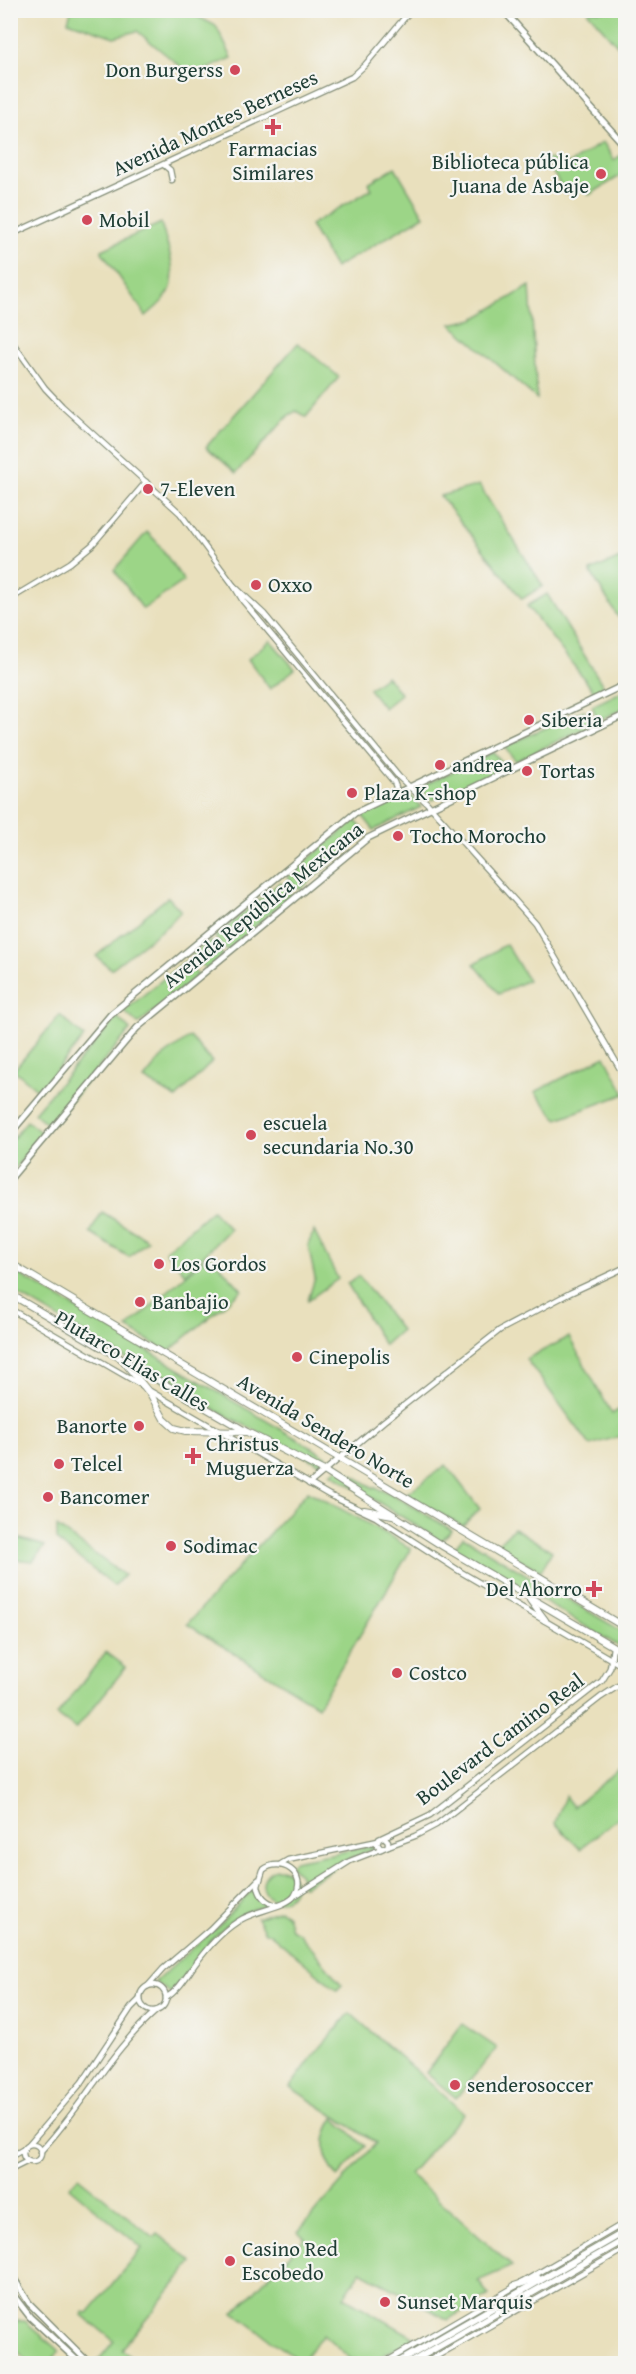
<svg xmlns="http://www.w3.org/2000/svg" width="636" height="2374" viewBox="0 0 636 2374" font-family="'Gentium Book Plus',serif">
<style>
.green{fill:#9cd587;stroke:#5e895e;stroke-width:1.5}
.lines{fill:none;stroke-linecap:round;stroke-linejoin:round}
.tertiary-casing{stroke:#848e78;stroke-width:7}
.secondary-casing{stroke:#848e78;stroke-width:8}
.primary-casing{stroke:#848e78;stroke-width:8}
.trunk-casing{stroke:#848e78;stroke-width:8}
.tertiary{stroke:#fff;stroke-width:4.5}
.secondary{stroke:#fff;stroke-width:5}
.primary{stroke:#fff;stroke-width:6}
.trunk{stroke:#fff;stroke-width:6}
.poi-dot{fill:#d1495b;stroke:#f6f6f2;stroke-width:2}
.labels{text-anchor:middle;stroke-width:4.5;stroke-linejoin:round;paint-order:stroke}
.poi-label{font-size:21px;fill:#1f3d34;stroke:#f6f6f2;text-anchor:start}
.street-label{font-size:21px;fill:#1f3d34;stroke:#f6f6f2}
</style>
<rect width="100%" height="100%" fill="#f6f6f2"/>
<filter id="ink" filterUnits="userSpaceOnUse"><feTurbulence type="fractalNoise" baseFrequency=".0167" numOctaves="2"/><feDisplacementMap in="SourceGraphic" scale="12" xChannelSelector="R" yChannelSelector="G"/><feConvolveMatrix kernelMatrix="1 2 1 2 8 2 1 2 1" color-interpolation-filters="sRGB"/></filter>
<filter id="wash" filterUnits="userSpaceOnUse"><feTurbulence type="fractalNoise" baseFrequency=".008" numOctaves="4" result="noise"/><feDisplacementMap in="SourceGraphic" scale="24" xChannelSelector="R" yChannelSelector="G"/><feGaussianBlur stdDeviation="1.35" result="paint"/><feColorMatrix in="noise" values="0 0 0 0 0 0 0 0 0 0 0 0 0 0 0 0 0 1.4 0 .05"/><feComposite in="paint" operator="in"/></filter>
<g filter="url(#wash)">
<rect width="100%" height="100%" fill="#e9e0bd"/>
<!-- green -->
<g class="green">
<path d="M71 11H187L216 26 232 58 192 76 137 31 114 37 68 21Z"/>
<path d="M589 11H625V54L588 12Z"/>
<path d="M603 142 614 160 624 153 625 155V173L589 195 581 184 566 194 544 158 569 164Z"/>
<path d="M395 167 424 216 335 268 310 225 372 189 368 183Z"/>
<path d="M161 223C166 242 179 273 169 292 164 302 154 309 146 316L102 252V250Z"/>
<path d="M530 286 537 399 451 324 474 319Z"/>
<path d="M298 343 339 377 306 417 296 411 289 415 236 473 206 447Z"/>
<path d="M479 485 543 586 522 599 440 496Z"/>
<path d="M147 532 157 542 184 581 143 609 114 570Z"/>
<path d="M625 556V613L618 617 590 571Z"/>
<path d="M547 594 605 689H606L596 694 527 606Z"/>
<path d="M270 640 295 669 270 689 248 659Z"/>
<path d="M386 676 401 694 384 708 369 689Z"/>
<path d="M625 690V708L598 721 592 706Z"/>
<path d="M584 710 591 725 516 761 504 747Z"/>
<path d="M493 752 506 767 432 800 420 787Z"/>
<path d="M407 792 421 807 374 830 362 815Z"/>
<path d="M355 820 367 834 299 890 287 877Z"/>
<path d="M280 882 291 895 227 951 215 937Z"/>
<path d="M168 897 181 911 168 925 111 969 96 956Z"/>
<path d="M210 941 223 955 206 969 192 955Z"/>
<path d="M506 944 528 980 499 994 474 964Z"/>
<path d="M185 961 198 975 138 1024 124 1011Z"/>
<path d="M60 1015 84 1037 39 1091 14 1070Z"/>
<path d="M117 1017 130 1030 50 1126 34 1113Z"/>
<path d="M190 1037 212 1062 176 1098 144 1079 161 1058Z"/>
<path d="M605 1056 625 1094 557 1119 535 1092Z"/>
<path d="M27 1121 43 1134 11 1173V1141Z"/>
<path d="M212 1210 230 1229 185 1274 165 1251Z"/>
<path d="M102 1212 148 1240 129 1257 90 1233Z"/>
<path d="M314 1231 338 1279 308 1300 315 1278 308 1245Z"/>
<path d="M209 1254 242 1290 168 1352 127 1328Z"/>
<path d="M10 1269 326 1456 320 1464 196 1400 11 1290Z"/>
<path d="M359 1276 401 1330 384 1345 347 1283Z"/>
<path d="M569 1337 612 1414 625 1406V1435L590 1445 526 1359Z"/>
<path d="M446 1465 480 1509 462 1526 406 1494Z"/>
<path d="M340 1467 372 1487 390 1493 452 1530 441 1541 331 1473Z"/>
<path d="M308 1491C343 1511 378 1527 411 1549L318 1706 187 1624Z"/>
<path d="M57 1527 124 1575 114 1586 57 1541Z"/>
<path d="M514 1528 552 1551 541 1571 495 1546Z"/>
<path d="M14 1537 45 1546 33 1561 11 1559V1538Z"/>
<path d="M463 1537 625 1633V1650L454 1548Z"/>
<path d="M106 1652 126 1667 76 1729 57 1715Z"/>
<path d="M623 1767 625 1770V1812L580 1849 555 1823 565 1796 573 1807Z"/>
<path d="M373 1846V1849L347 1860 305 1886H302L300 1875 290 1865 294 1861Z"/>
<circle cx="279" cy="1885" r="16"/>
<path d="M253 1889 259 1899 265 1903 264 1906C258 1908 252 1909 246 1912 212 1929 194 1965 171 1993L155 1982 217 1927Z"/>
<path d="M279 1910C290 1914 288 1921 291 1929L299 1933 342 1985 337 1990 269 1933 265 1932 257 1918Z"/>
<path d="M350 2013 464 2113 409 2174 512 2266 478 2281 489 2295 448 2320 361 2271 344 2297 415 2338 369 2363 351 2359 323 2334 301 2362 234 2313 305 2238 298 2232 376 2143 290 2087 313 2056Z"/>
<path d="M462 2024 497 2048 456 2098 426 2073Z"/>
<path d="M334 2118 365 2146 338 2177C322 2158 320 2140 334 2118Z"/>
<path d="M78 2177 154 2238 158 2234 193 2262 122 2349 138 2363H96L114 2341 82 2315 84 2312 88 2313 142 2248 69 2187Z"/>
<path d="M17 2321H25L59 2351 50 2363H30L11 2345V2331Z"/>
</g>
</g>
<g filter="url(#ink)">
<g class="lines">
<defs>
<g id="tertiary">
<path d="M164 165 170 170 172 180"/>
<path d="M10 235 352 77 365 65 411 10"/>
<path d="M10 339 45 388 62 406 180 513 234 586 243 601 394 782 396 787 394 794"/>
<path d="M234 586 264 614 399 777 427 803 535 923 626 1079"/>
<path d="M10 599 70 563 92 545 146 482"/>
<path d="M10 1309 143 1386"/>
<path d="M150 1391 329 1495 376 1517 461 1572 626 1668"/>
<path d="M309 1484 384 1421 500 1330 570 1293 626 1267"/>
<path d="M385 1838 388 1841V1846L381 1849 377 1844 379 1839 430 1815 602 1681 610 1668 613 1647"/>
<path d="M388 1846 415 1836 436 1825 601 1697 618 1686 626 1684"/>
<path d="M281 1864 288 1860 378 1841"/>
<path d="M296 1895 350 1861 381 1849"/>
<circle cx="153" cy="1998" r="13"/>
<path d="M148 1986 163 1969 210 1929 258 1880"/>
<path d="M166 1998C179 1990 187 1975 196 1963 208 1947 224 1929 242 1919 255 1911 289 1906 295 1895 308 1874 281 1856 263 1870L258 1886C260 1897 266 1903 277 1905"/>
<path d="M29 2144 82 2082 131 2008 140 1999"/>
<circle cx="32" cy="2153" r="9"/>
<path d="M40 2152C82 2108 110 2051 156 2011"/>
<path d="M10 2157 24 2149"/>
<path d="M10 2170 28 2161"/>
<path d="M382 2364 626 2222"/>
<path d="M423 2364 626 2248"/>
</g>
<g id="secondary">
<path d="M503 10 626 147"/>
<path d="M10 1134 111 1014 355 813 626 684"/>
<path d="M10 1179 137 1028 368 838 626 714"/>
<path d="M10 2272 29 2303 90 2364"/>
<path d="M10 2291 30 2317 81 2364"/>
</g>
<g id="primary">
<path d="M10 1263 626 1628"/>
<path d="M10 1294 247 1432 324 1471 444 1547 626 1654"/>
<path d="M125 1363 151 1395 164 1419 174 1428 186 1431 246 1432"/>
<path d="M364 1510 393 1515"/>
<path d="M530 1600 545 1620"/>
</g>
<g id="trunk">
<path d="M514 2286 538 2278"/>
<path d="M395 2364 626 2231"/>
<path d="M408 2364 626 2239"/>
</g>
</defs>
<!-- tertiary casing -->
<use href="#tertiary" class="tertiary-casing"/>
<!-- secondary casing -->
<use href="#secondary" class="secondary-casing"/>
<!-- primary casing -->
<use href="#primary" class="primary-casing"/>
<!-- trunk casing -->
<use href="#trunk" class="trunk-casing"/>
<!-- tertiary -->
<use href="#tertiary" class="tertiary"/>
<!-- secondary -->
<use href="#secondary" class="secondary"/>
<!-- primary -->
<use href="#primary" class="primary"/>
<!-- trunk -->
<use href="#trunk" class="trunk"/>
</g>
</g>
<!-- markers -->
<g class="poi-dot">
<circle cx="235" cy="70" r="6"/>
<path d="M270 118h6v6h6v6h-6v6h-6v-6h-6v-6h6z"/>
<circle cx="601" cy="174" r="6"/>
<circle cx="87" cy="220" r="6"/>
<circle cx="148" cy="489" r="6"/>
<circle cx="256" cy="585" r="6"/>
<circle cx="529" cy="720" r="6"/>
<circle cx="440" cy="765" r="6"/>
<circle cx="527" cy="771" r="6"/>
<circle cx="352" cy="793" r="6"/>
<circle cx="398" cy="836" r="6"/>
<circle cx="251" cy="1135" r="6"/>
<circle cx="159" cy="1264" r="6"/>
<circle cx="140" cy="1302" r="6"/>
<circle cx="297" cy="1357" r="6"/>
<circle cx="139" cy="1426" r="6"/>
<path d="M190 1447h6v6h6v6h-6v6h-6v-6h-6v-6h6z"/>
<circle cx="59" cy="1464" r="6"/>
<circle cx="48" cy="1497" r="6"/>
<circle cx="171" cy="1546" r="6"/>
<path d="M591 1580h6v6h6v6h-6v6h-6v-6h-6v-6h6z"/>
<circle cx="397" cy="1673" r="6"/>
<circle cx="455" cy="2085" r="6"/>
<circle cx="230" cy="2261" r="6"/>
<circle cx="385" cy="2302" r="6"/>
</g>
<g class="labels">
<!-- poi labels -->
<g class="poi-label">
<text x="223" y="77" text-anchor="end">Don Burgerss</text>
<text x="273" y="156" text-anchor="middle">Farmacias<tspan x="273" dy="24">Similares</tspan></text>
<text x="589" y="169" text-anchor="end">Biblioteca pública<tspan x="589" dy="24">Juana de Asbaje</tspan></text>
<text x="99" y="227">Mobil</text>
<text x="160" y="496">7-Eleven</text>
<text x="268" y="592">Oxxo</text>
<text x="541" y="727">Siberia</text>
<text x="452" y="772">andrea</text>
<text x="539" y="778">Tortas</text>
<text x="364" y="800">Plaza K-shop</text>
<text x="410" y="843">Tocho Morocho</text>
<text x="263" y="1130">escuela<tspan x="263" dy="24">secundaria No.30</tspan></text>
<text x="171" y="1271">Los Gordos</text>
<text x="152" y="1309">Banbajio</text>
<text x="309" y="1364">Cinepolis</text>
<text x="127" y="1433" text-anchor="end">Banorte</text>
<text x="206" y="1451">Christus<tspan x="206" dy="24">Muguerza</tspan></text>
<text x="71" y="1471">Telcel</text>
<text x="60" y="1504">Bancomer</text>
<text x="183" y="1553">Sodimac</text>
<text x="582" y="1596" text-anchor="end">Del Ahorro</text>
<text x="409" y="1680">Costco</text>
<text x="467" y="2092">senderosoccer</text>
<text x="242" y="2256">Casino Red<tspan x="242" dy="24">Escobedo</tspan></text>
<text x="397" y="2309">Sunset Marquis</text>
</g>
<!-- street labels -->
<g class="street-label">
<text transform="translate(215 123) rotate(-25)" y="7">Avenida Montes Berneses</text>
<text transform="translate(263 905) rotate(-39)" y="7">Avenida República Mexicana</text>
<text transform="translate(132 1361) rotate(31)" y="7">Plutarco Elias Calles</text>
<text transform="translate(326 1431) rotate(31)" y="7">Avenida Sendero Norte</text>
<text transform="translate(500 1739) rotate(-37)" y="7">Boulevard Camino Real</text>
</g>
</g>
<!-- margin -->
<rect width="636" height="2374" fill="none" stroke="#f6f6f2" stroke-width="36"/>
</svg>
